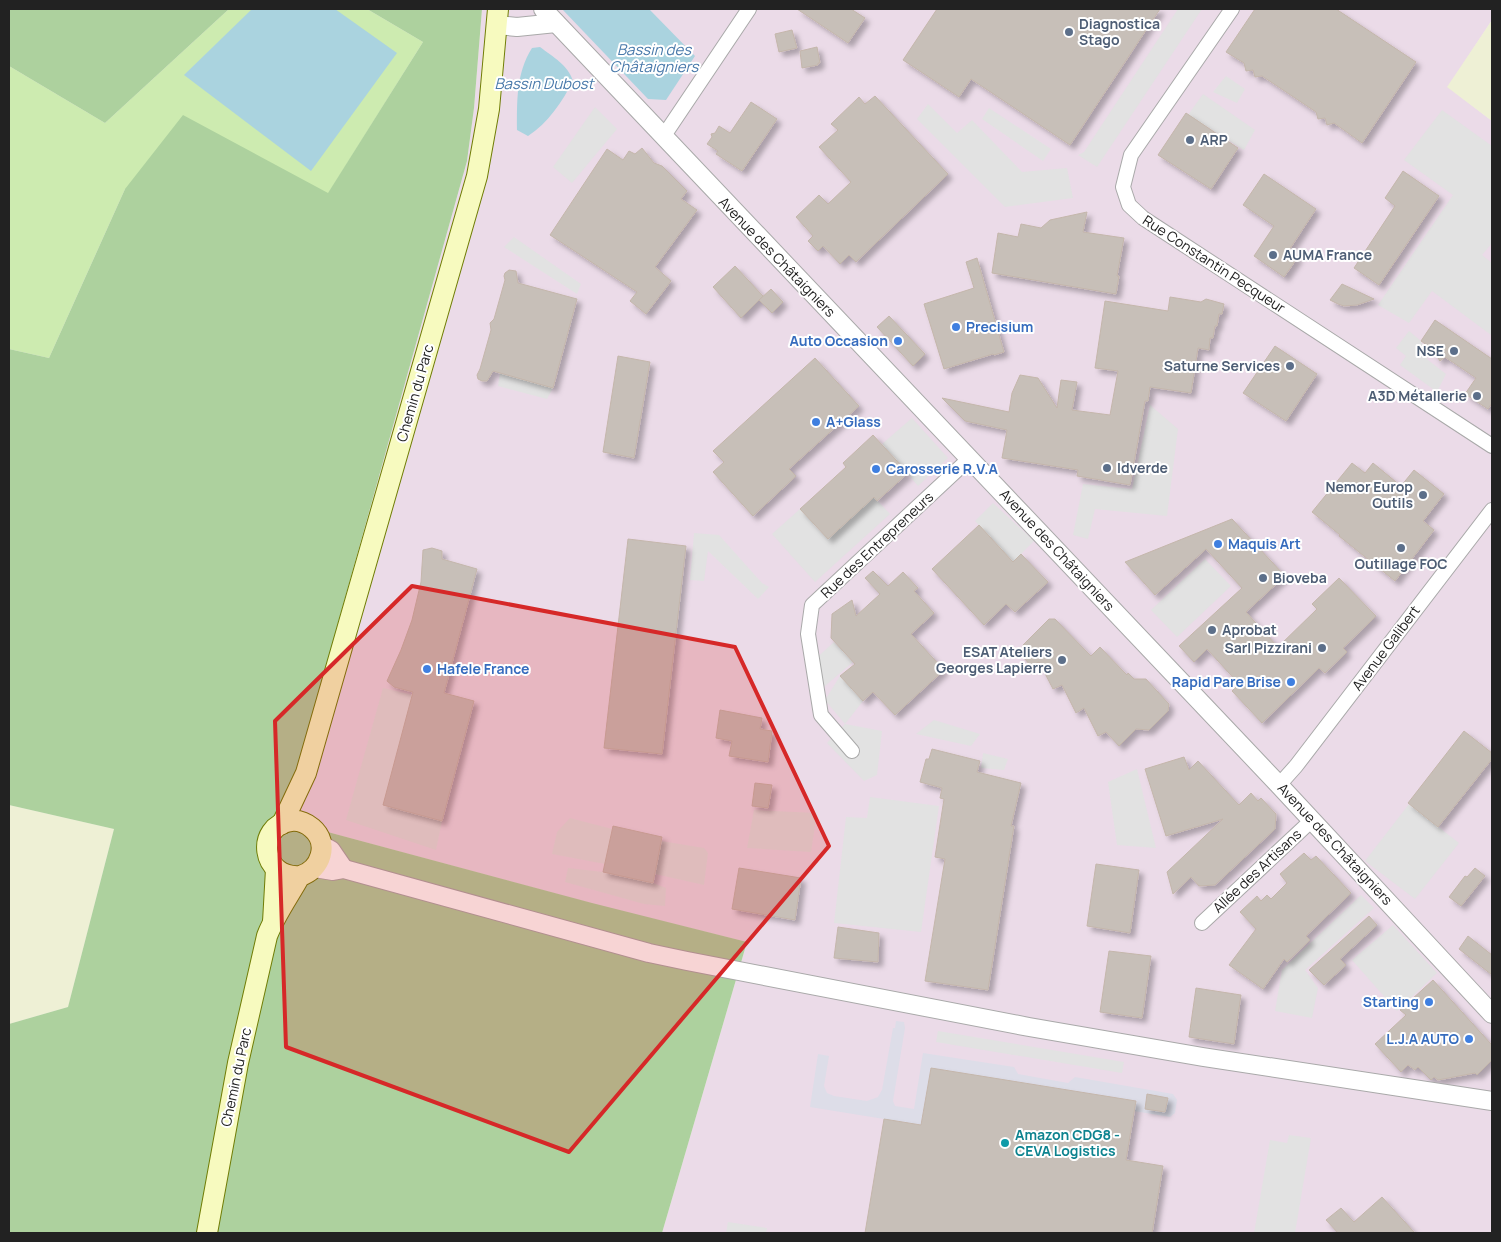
<svg xmlns="http://www.w3.org/2000/svg" width="1501" height="1242" viewBox="0 0 1501 1242" font-family="Manrope,sans-serif">
<style>
.industrial{fill:#ebdbe8}
.farmland{fill:#eef0d5}
.grass{fill:#cdebb0}
.forest{fill:#add19e}
.parking{fill:#e2e2e2}
.plaza{fill:#dddde8}
.water{fill:#aad3df}
.building{fill:#c7bfb8;stroke:#c4b6ab;filter:url(#shadow)}
.lines{fill:none;stroke-linecap:round;stroke-linejoin:round}
.minor-casing{stroke:#a9a9a9;stroke-width:16}
.tertiary-casing{stroke:#a9a9a9;stroke-width:20}
.secondary-casing{stroke:#707d05;stroke-width:22}
.minor{stroke:#fff;stroke-width:14}
.tertiary{stroke:#fff;stroke-width:18}
.secondary{stroke:#f7fabf;stroke-width:20}
.marked{fill:#d62828;fill-opacity:0.2;stroke:#d62828;stroke-width:4;stroke-linejoin:round}
.service-dot{fill:#5c6f8a;stroke:#fff;stroke-width:2}
.shop-dot{fill:#3f7fe0;stroke:#fff;stroke-width:2}
.culture-dot{fill:#0f9aa8;stroke:#fff;stroke-width:2}
.labels{text-anchor:middle;stroke-width:4;stroke-linejoin:round;paint-order:stroke}
.service-label{font-size:14px;font-weight:bold;fill:#4e5e75;stroke:#fff;text-anchor:start}
.street-label{font-size:14px;fill:#222;stroke:#fff}
.shop-label{font-size:14px;font-weight:bold;fill:#366cbe;stroke:#fff;text-anchor:start}
.culture-label{font-size:14px;font-weight:bold;fill:#0d838f;stroke:#fff;text-anchor:start}
.water-label{font-size:15px;font-style:italic;fill:#4a7aab;stroke:#fff}
</style>
<defs>
<filter id="shadow"><feDropShadow dx="4.5" dy="4.5" stdDeviation="2.5" flood-color="#0004"/></filter>
</defs>
<rect width="100%" height="100%" fill="#f2efe9"/>
<!-- industrial -->
<path class="industrial" d="M482 9H1492V20L1448 87 1492 121V1233H662L747 942 616 910 283 820 467 161 474 108Z"/>
<!-- farmland -->
<g class="farmland">
<path d="M1492 20V121L1447 87Z"/>
<path d="M9 805 114 829 68 1007 9 1024Z"/>
</g>
<!-- grass -->
<path class="grass" d="M229 9H367L423 42 328 194 125 189 49 358 9 349V66L105 123Z"/>
<!-- forest -->
<g class="forest">
<path d="M9 9H229L105 123 9 66Z"/>
<path d="M367 9H482L474 108 467 161 283 820 592 903 747 942 662 1233H9V1024L68 1007 114 829 9 805V349L49 358 125 189 183 115 328 193 423 42Z"/>
</g>
<!-- parking -->
<g class="parking">
<path d="M1178 9H1202L1097 167 1078 155 1084 152Z"/>
<path d="M1226 76 1245 89 1237 103 1213 92Z"/>
<path d="M1203 94 1255 130 1244 150 1188 115Z"/>
<path d="M928 104 957 133 972 120 1022 172 1067 168 1073 198 1005 207 917 119Z"/>
<path d="M595 107 617 129 572 183 553 167Z"/>
<path d="M989 108 1051 149 1043 161 982 119Z"/>
<path d="M1442 110 1492 146V243L1482 255 1492 263 1491 335 1432 291 1409 323 1378 305 1453 195 1404 160Z"/>
<path d="M514 237 581 284 577 294 504 247Z"/>
<path d="M1409 331 1421 341 1428 360 1446 374 1437 392 1400 365 1406 356 1396 348Z"/>
<path d="M500 373 553 388 547 399 498 386Z"/>
<path d="M1150 405 1178 429 1167 516 1095 509 1088 539 1073 535 1083 484 1132 489Z"/>
<path d="M912 418 948 458 918 486 882 444Z"/>
<path d="M874 497 890 514 815 582 772 534 800 509 828 539Z"/>
<path d="M993 503 1034 541 1013 562 975 521Z"/>
<path d="M694 533 719 535 762 583 769 587 758 599 708 551 704 581 690 580Z"/>
<path d="M1205 559 1231 586 1177 637 1151 610Z"/>
<path d="M834 642 853 662 818 692 812 662Z"/>
<path d="M840 676 863 701 845 724 882 731 877 775 864 781 827 743 845 724 825 700Z"/>
<path d="M383 688 413 695 383 805 442 821 436 850 346 820Z"/>
<path d="M934 720 980 734 971 746 916 734Z"/>
<path d="M983 753 1008 759 1004 770 981 768Z"/>
<path d="M1137 769 1156 848 1117 845 1108 782Z"/>
<path d="M870 797 939 806 921 932 834 923 846 817 867 818Z"/>
<path d="M1409 804 1459 843 1415 899 1365 861Z"/>
<path d="M754 810 817 813 811 852 747 848Z"/>
<path d="M570 818 612 829 605 864 552 854 557 832Z"/>
<path d="M661 841 704 848 708 853 704 885 655 874Z"/>
<path d="M568 868 603 872 653 883 666 888 665 906 644 904 565 882Z"/>
<path d="M1361 895 1374 908 1305 970 1318 988 1312 1018 1275 1011 1282 970Z"/>
<path d="M1393 925 1437 973 1397 1011 1352 960Z"/>
<path d="M938 1031 1124 1062 1122 1073 936 1042Z"/>
<path d="M1289 1135 1311 1138 1295 1233H1254L1270 1140 1287 1143Z"/>
<path d="M728 1222 767 1228 766 1233H726Z"/>
</g>
<!-- plaza -->
<path class="plaza" d="M896 1021 904 1022 905 1028 893 1101 895 1106 914 1109 923 1053 1014 1067 1018 1074 1068 1083 1075 1077 1173 1094 1177 1100 1175 1113 1170 1117 1134 1111 1136 1101 931 1068 921 1125 810 1107 818 1054 829 1056 824 1086 827 1093 834 1096 867 1101 878 1097 882 1090 893 1028H895Z"/>
<!-- water -->
<g class="water">
<path d="M252 9H335L397 53 311 171 184 75Z"/>
<path d="M562 9H649L695 56 666 100 648 99Z"/>
<path d="M540 47C553 57 568 65 573 81 562 102 548 123 528 136L517 130C517 102 516 73 532 48Z"/>
</g>
<!-- building -->
<g class="building">
<path d="M797 9H851L865 18 848 43Z"/>
<path d="M937 9H1160L1070 145 971 79 959 97 903 60Z"/>
<path d="M1255 9H1336L1416 62 1362 143 1334 123 1327 125 1325 118 1318 119 1316 112 1262 76 1255 77 1253 70 1246 71 1244 63 1226 52Z"/>
<path d="M792 30 797 48 779 52 775 34Z"/>
<path d="M817 47 820 63H818V65L802 68 800 51Z"/>
<path d="M875 96 948 174 856 262 849 255 840 264 823 246 818 251 808 241 813 236 796 217 819 195 828 204 851 182 819 147 838 130 831 124 859 97 865 104Z"/>
<path d="M751 102 777 119 742 171 716 154 718 151 707 144 712 137 711 134 715 133 719 126 730 133Z"/>
<path d="M1186 113 1238 148 1211 189 1158 155Z"/>
<path d="M642 148 654 163 662 166 687 191 681 199 697 210 655 267 671 281 646 314 630 301 637 292 550 235 607 149 623 160 629 151 635 154Z"/>
<path d="M1403 171 1439 196 1379 285 1354 268 1395 206 1385 198Z"/>
<path d="M1264 174 1316 209 1289 250 1298 257 1284 277 1254 256 1274 226 1243 205Z"/>
<path d="M1087 212 1083 232 1124 238 1117 276H1119L1116 294 992 273 998 233 1018 237 1021 224 1041 228 1050 220Z"/>
<path d="M977 258 1004 352 994 355 993 354 944 369 924 304 974 288 966 262Z"/>
<path d="M735 266 763 296 741 318 713 287Z"/>
<path d="M509 270 516 271 518 283 577 299 553 388 493 371 487 381H482L478 379 477 375 480 369 491 330 490 323 494 319 505 280 504 276 505 273Z"/>
<path d="M1342 284 1374 299 1357 305 1344 306 1338 304 1330 300Z"/>
<path d="M771 289 783 302 772 313 759 300Z"/>
<path d="M1170 297 1201 302 1206 299 1224 304 1222 314H1219L1217 326H1215L1213 338H1210L1209 350 1198 348 1191 393 1150 387 1148 401H1145L1130 485 1077 476 1078 470 1002 458 1007 430 965 421 942 398 1009 412 1012 393 1020 375 1038 378 1057 408 1061 380 1077 382 1072 410 1110 415 1118 371 1095 368 1105 301 1168 311Z"/>
<path d="M889 316 925 354 913 366 877 327Z"/>
<path d="M1435 320 1492 359V403L1488 409 1465 394 1476 378 1445 357 1440 361 1431 348 1421 341Z"/>
<path d="M1275 346 1317 374 1286 421 1243 393Z"/>
<path d="M618 356 650 362 634 458 603 452Z"/>
<path d="M815 358 859 406 789 469 796 476 753 516 713 472 724 462 713 451Z"/>
<path d="M873 435 908 473 877 501 874 497 828 539 800 509 846 467 843 463Z"/>
<path d="M1352 463 1365 473 1373 463 1401 486 1414 470 1444 494 1423 521 1434 530 1395 581 1339 536 1340 535 1312 512Z"/>
<path d="M1232 519 1285 576 1246 612 1278 647 1317 609 1312 604 1339 578 1376 616 1343 648 1347 652 1325 673 1319 668 1262 723 1232 691 1239 684 1207 649 1194 662 1179 646 1242 588 1206 549 1155 595 1125 562Z"/>
<path d="M979 525 1013 562 1021 554 1048 582 1015 612 1006 604 984 625 932 569Z"/>
<path d="M628 539 686 546 662 754 604 748Z"/>
<path d="M432 548 442 551V559L477 569 444 693 474 701 442 821 383 805 413 692 394 687 387 681 401 650 412 620 421 582 423 550Z"/>
<path d="M873 571 888 586 903 572 918 588 914 591 934 613 911 634 944 670 895 715 873 692 863 701 840 676 855 664 831 638 832 614 852 600 856 616 880 594 865 578Z"/>
<path d="M1049 619H1055L1091 656 1100 647 1127 675 1128 673 1134 679H1146L1169 704 1168 711 1149 730 1136 729 1119 746 1106 732 1098 736 1084 708 1076 713 1062 685 1053 689 1039 662 1031 666 1023 657V645Z"/>
<path d="M720 710 762 718 760 729 772 731 768 762 729 756 732 741 716 738Z"/>
<path d="M1464 731 1492 753V759L1438 827 1408 803Z"/>
<path d="M932 749 980 761 977 772 1021 783 1011 826H1014L988 990 925 981 945 859 935 857 944 799 940 798 942 788 920 782 926 759H929Z"/>
<path d="M1184 757 1189 770 1198 761 1239 805 1251 793 1258 801 1261 798 1276 814 1275 829 1215 885 1199 886 1191 877 1173 894 1167 872 1223 819 1166 836 1145 769Z"/>
<path d="M755 783 772 785 768 808 752 806Z"/>
<path d="M613 826 662 837 653 883 603 872Z"/>
<path d="M1304 853 1311 860 1316 856 1351 893 1306 936 1310 940 1287 962 1284 959 1263 989 1229 965 1256 929 1240 912 1257 896 1261 901 1267 895 1271 899 1287 883 1280 874Z"/>
<path d="M1096 864 1139 870 1130 933 1087 926Z"/>
<path d="M739 868 801 878 795 920 732 909Z"/>
<path d="M1475 868 1485 876 1461 906 1449 897 1465 876 1467 877Z"/>
<path d="M1369 916 1377 925 1340 959 1346 965 1324 985 1309 970Z"/>
<path d="M838 927 879 933 878 962 834 958Z"/>
<path d="M1468 936 1492 955V975L1459 949Z"/>
<path d="M1109 951 1151 956 1142 1018 1100 1012Z"/>
<path d="M1433 980 1492 1045V1060L1477 1075 1475 1073 1438 1080 1434 1077 1431 1080 1418 1067 1415 1070 1408 1065 1401 1072 1375 1044 1406 1015 1400 1010Z"/>
<path d="M1196 988 1241 995 1234 1044 1189 1037Z"/>
<path d="M931 1068 1136 1101 1126 1160 1163 1166 1152 1233H865L884 1119 921 1125Z"/>
<path d="M1147 1094 1168 1098 1165 1112 1145 1109Z"/>
<path d="M1382 1197 1415 1233H1338L1326 1220 1341 1208 1354 1222Z"/>
</g>
<g class="lines">
<defs>
<g id="minor">
<path d="M1232 9 1131 155 1123 187 1129 205 1143 218 1492 446"/>
<path d="M663 137 749 9"/>
<path d="M852 751 821 715 808 634 812 605 970 458"/>
<path d="M1279 785 1296 766 1492 510"/>
<path d="M1202 923 1312 820"/>
</g>
<g id="tertiary">
<path d="M543 9 1279 785 1492 1014"/>
<path d="M497 25 517 27 556 23"/>
<path d="M322 845 331 850 344 869"/>
<path d="M315 868 333 871 344 869 649 953 687 961 1029 1027 1203 1057 1492 1101"/>
</g>
<g id="secondary">
<path d="M282 824 306 773 477 176 489 109 498 9"/>
<path d="M273 922 276 869"/>
<path d="M207 1233 238 1063 267 936C275 915 289 896 300 876 321 870 330 843 312 828 306 823 299 820 291 821 255 826 261 879 300 876"/>
</g>
</defs>
<!-- minor casing -->
<use href="#minor" class="minor-casing"/>
<!-- tertiary casing -->
<use href="#tertiary" class="tertiary-casing"/>
<!-- secondary casing -->
<use href="#secondary" class="secondary-casing"/>
<!-- minor -->
<use href="#minor" class="minor"/>
<!-- tertiary -->
<use href="#tertiary" class="tertiary"/>
<!-- secondary -->
<use href="#secondary" class="secondary"/>
</g>
<!-- marked area -->
<path class="marked" d="M412 586 735 647 829 846 569 1152 286 1047 275 721Z"/>
<!-- markers -->
<g class="service-dot">
<circle cx="1069" cy="32" r="5"/>
<circle cx="1190" cy="140" r="5"/>
<circle cx="1273" cy="255" r="5"/>
<circle cx="1454" cy="351" r="5"/>
<circle cx="1290" cy="366" r="5"/>
<circle cx="1477" cy="396" r="5"/>
<circle cx="1107" cy="468" r="5"/>
<circle cx="1423" cy="495" r="5"/>
<circle cx="1401" cy="548" r="5"/>
<circle cx="1263" cy="578" r="5"/>
<circle cx="1212" cy="630" r="5"/>
<circle cx="1322" cy="648" r="5"/>
<circle cx="1062" cy="660" r="5"/>
</g>
<g class="shop-dot">
<circle cx="956" cy="327" r="5"/>
<circle cx="898" cy="341" r="5"/>
<circle cx="816" cy="422" r="5"/>
<circle cx="876" cy="469" r="5"/>
<circle cx="1218" cy="544" r="5"/>
<circle cx="427" cy="669" r="5"/>
<circle cx="1291" cy="682" r="5"/>
<circle cx="1429" cy="1002" r="5"/>
<circle cx="1469" cy="1039" r="5"/>
</g>
<circle class="culture-dot" cx="1005" cy="1143" r="5"/>
<g class="labels">
<!-- service labels -->
<g class="service-label">
<text x="1079" y="29">Diagnostica<tspan x="1079" dy="16">Stago</tspan></text>
<text x="1200" y="145">ARP</text>
<text x="1283" y="260">AUMA France</text>
<text x="1444" y="356" text-anchor="end">NSE</text>
<text x="1280" y="371" text-anchor="end">Saturne Services</text>
<text x="1467" y="401" text-anchor="end">A3D Métallerie</text>
<text x="1117" y="473">Idverde</text>
<text x="1413" y="492" text-anchor="end">Nemor Europ<tspan x="1413" dy="16">Outils</tspan></text>
<text x="1401" y="569" text-anchor="middle">Outillage FOC</text>
<text x="1273" y="583">Bioveba</text>
<text x="1222" y="635">Aprobat</text>
<text x="1312" y="653" text-anchor="end">Sarl Pizzirani</text>
<text x="1052" y="657" text-anchor="end">ESAT Ateliers<tspan x="1052" dy="16">Georges Lapierre</tspan></text>
</g>
<!-- street labels -->
<g class="street-label">
<text transform="translate(777 257) rotate(46)" y="5">Avenue des Châtaigniers</text>
<text transform="translate(1214 264) rotate(33)" y="5">Rue Constantin Pecqueur</text>
<text transform="translate(415 393) rotate(-74)" y="5">Chemin du Parc</text>
<text transform="translate(877 545) rotate(-43)" y="5">Rue des Entrepreneurs</text>
<text transform="translate(1057 550) rotate(47)" y="5">Avenue des Châtaigniers</text>
<text transform="translate(1386 648) rotate(-53)" y="5">Avenue Galibert</text>
<text transform="translate(1335 844) rotate(47)" y="5">Avenue des Châtaigniers</text>
<text transform="translate(1257 871) rotate(-43)" y="5">Allée des Artisans</text>
<text transform="translate(236 1077) rotate(-78)" y="5">Chemin du Parc</text>
</g>
<!-- shop labels -->
<g class="shop-label">
<text x="966" y="332">Precisium</text>
<text x="888" y="346" text-anchor="end">Auto Occasion</text>
<text x="826" y="427">A+Glass</text>
<text x="886" y="474">Carosserie R.V.A</text>
<text x="1228" y="549">Maquis Art</text>
<text x="437" y="674">Hafele France</text>
<text x="1281" y="687" text-anchor="end">Rapid Pare Brise</text>
<text x="1419" y="1007" text-anchor="end">Starting</text>
<text x="1459" y="1044" text-anchor="end">L.J.A AUTO</text>
</g>
<!-- culture labels -->
<g class="culture-label">
<text x="1015" y="1140">Amazon CDG8 -<tspan x="1015" dy="16">CEVA Logistics</tspan></text>
</g>
<!-- water labels -->
<g class="water-label">
<text x="654" y="55">Bassin des<tspan x="654" dy="17">Châtaigniers</tspan></text>
<text x="544" y="89">Bassin Dubost</text>
</g>
</g>
<!-- border -->
<rect width="1501" height="1242" fill="none" stroke="#222222" stroke-width="20"/>
</svg>
